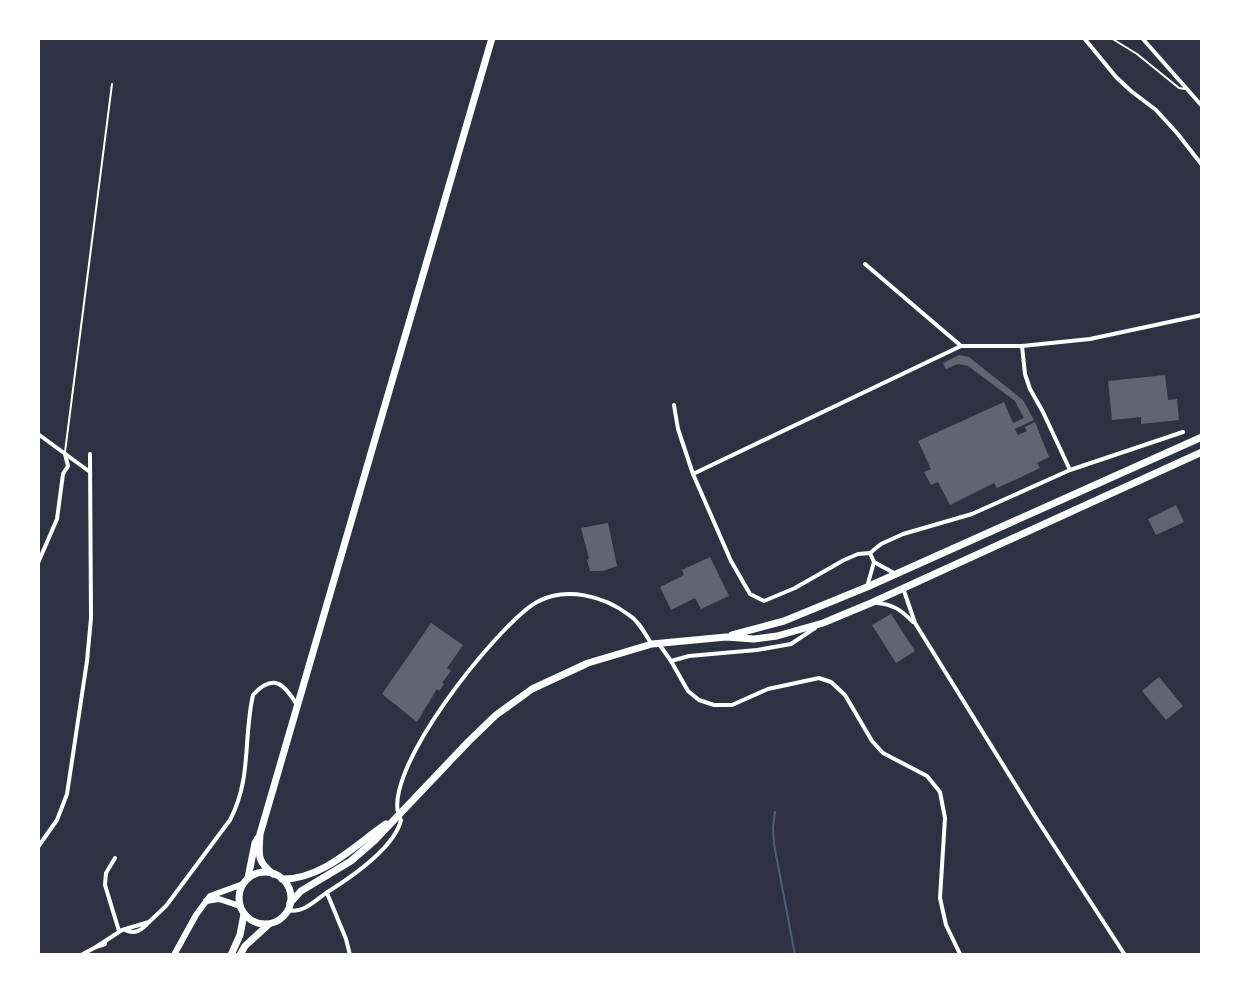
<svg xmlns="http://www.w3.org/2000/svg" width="1240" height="993" viewBox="0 0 1240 993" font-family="Figtree,sans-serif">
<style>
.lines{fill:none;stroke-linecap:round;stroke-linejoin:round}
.stream{stroke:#4f5d75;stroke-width:2}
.building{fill:#626471}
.service{stroke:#fff;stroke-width:2}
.minor{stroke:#fff;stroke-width:4}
.secondary{stroke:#fff;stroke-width:6}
.primary{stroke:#fff;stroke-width:7}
</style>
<rect width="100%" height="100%" fill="#2d3142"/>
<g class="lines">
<!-- stream -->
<path class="stream" d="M775 812 773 827 774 844 795 955"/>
</g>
<!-- building -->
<g class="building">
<path d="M959 355 969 357 1023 400 1034 420 1015 429 1018 435 1027 431 1025 427 1035 422 1049 457 1037 463 1040 468 1017 479 997 488 994 483 950 505 938 482 931 485 924 472 931 469 918 441 1004 402 1013 423 1024 418 1015 401 968 366 958 364 946 369 943 363Z"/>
<path d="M1165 375 1168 400 1177 399 1179 420 1141 424V417L1112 420 1108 381Z"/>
<path d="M1176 505 1184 522 1156 535 1148 519Z"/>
<path d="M608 523 617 566 603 571H590L587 560 589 559 581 528Z"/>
<path d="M710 557 729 596 701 609 695 598 671 610 660 587 684 575 682 570Z"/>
<path d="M891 614 915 651 896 663 872 625Z"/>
<path d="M431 623 463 645 447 668 451 671 442 683 444 684 439 691 437 689 417 722 382 694Z"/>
<path d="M1159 677 1183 706 1166 720 1142 691Z"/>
</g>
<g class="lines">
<!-- service -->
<g class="service">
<path d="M1111 38 1137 54 1179 88 1185 89"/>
<path d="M65 452 112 84"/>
</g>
<!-- minor -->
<g class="minor">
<path d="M1084 38 1116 77 1131 91 1156 110 1177 133 1202 165"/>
<path d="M1142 38 1202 106"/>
<path d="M865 264 960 345"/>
<path d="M1022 346 1025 374 1030 389 1043 412 1070 470"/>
<path d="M674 405 678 429 693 474"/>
<path d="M38 434 90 472"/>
<path d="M870 553 881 544 903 534 972 514 1070 470 1183 432"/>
<path d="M874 562 870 553 858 554 844 560 795 588 764 601 750 594 731 561 693 474 961 346H1022L1090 339 1202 315"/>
<path d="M38 563 57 519 63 474 68 466 65 454"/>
<path d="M867 587 874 562 894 573"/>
<path d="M903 588 915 623 1036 818 1125 955"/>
<path d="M876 603C893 604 901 610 913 622"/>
<path d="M659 644 671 661 688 691 699 700 714 705H732L768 689 819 678 831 682 845 695 872 741 883 753 927 776 940 792 945 818 940 898 946 925 960 954"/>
<path d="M671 661 689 656 757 650 791 644 815 628"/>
<path d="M38 847 57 820 67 794 87 661 91 618 90 454"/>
<path d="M115 858 106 873 105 885 119 931"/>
<path d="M327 893 346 939 350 955"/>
<path d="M288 910C302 914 315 901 326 893 350 878 394 849 401 820 374 778 499 623 537 602 566 586 604 596 629 615 639 621 645 634 651 643"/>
<path d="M149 922 166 906 230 820C252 778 243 739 253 695 274 672 285 685 297 705"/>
<path d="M105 942V944L96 947 122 930 149 922C142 930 135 935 125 930"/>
<path d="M81 955 96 947"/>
</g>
<!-- secondary -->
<g class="secondary">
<path d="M206 901 219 899 240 906"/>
<path d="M174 955 196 915 210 896 243 884"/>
</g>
<!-- primary -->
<g class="primary">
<path d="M732 635 784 621 867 587 1202 437"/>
<circle cx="265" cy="898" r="26"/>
<path d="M273 874C256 860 259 855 260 834L492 38"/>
<path d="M248 878 255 843 258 838"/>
<path d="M282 879C322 880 355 845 386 824"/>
<path d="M290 903 301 891 351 861 375 840 469 741 496 715 532 689 588 663 652 644 726 637 754 639 777 636 823 623 871 603 1202 452"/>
<path d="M231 955 240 935 244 914"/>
<path d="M240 955 245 946 268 925"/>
</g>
</g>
<!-- border -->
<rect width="1240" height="993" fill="none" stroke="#ffffff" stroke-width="80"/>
</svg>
